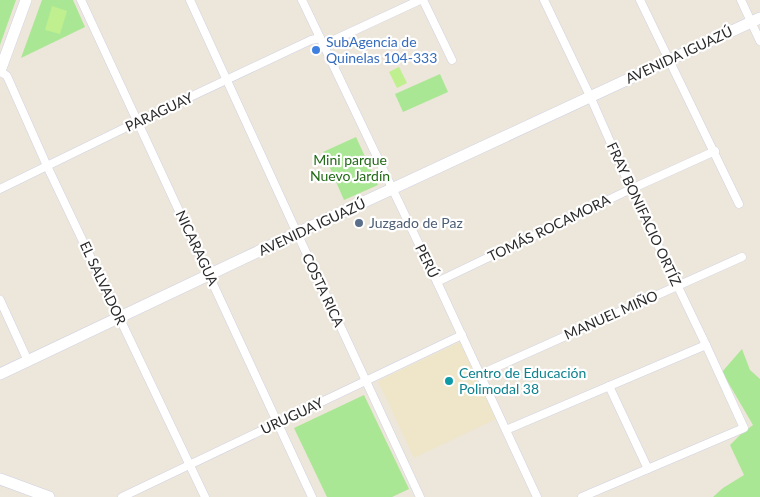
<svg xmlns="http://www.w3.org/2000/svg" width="760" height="497" viewBox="0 0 760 497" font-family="Lato,sans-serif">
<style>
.education{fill:#efe6c9}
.green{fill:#aae794}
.pitch{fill:#bfef8f}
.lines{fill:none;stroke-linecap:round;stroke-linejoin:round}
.minor-casing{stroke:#d0d2e3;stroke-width:9}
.secondary-casing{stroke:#d0d2e3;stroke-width:12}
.minor{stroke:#fff;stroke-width:8}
.secondary{stroke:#fff;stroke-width:11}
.shop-dot{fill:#3f7fe0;stroke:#fff;stroke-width:2}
.service-dot{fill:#5c6f8a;stroke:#fff;stroke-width:2}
.culture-dot{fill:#0f9aa8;stroke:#fff;stroke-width:2}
.labels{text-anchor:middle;stroke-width:4.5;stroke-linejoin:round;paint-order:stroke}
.shop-label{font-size:14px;fill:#366cbe;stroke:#fff;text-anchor:start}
.street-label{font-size:14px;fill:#2a2a2a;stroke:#fff}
.park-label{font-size:14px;fill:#216a16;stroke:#fff}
.service-label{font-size:14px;fill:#4e5e75;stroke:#fff;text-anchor:start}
.culture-label{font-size:14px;fill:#0d838f;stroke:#fff;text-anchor:start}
</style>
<rect width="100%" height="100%" fill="#ede6da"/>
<!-- education -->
<path class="education" d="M460 342 496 419 414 458 378 381Z"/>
<!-- green -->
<g class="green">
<path d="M0 0H16L0 45Z"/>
<path d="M42 0H73L85 27 21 58Z"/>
<path d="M440 74 448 92 403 112 395 94Z"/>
<path d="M356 137 378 185 344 200 323 152Z"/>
<path d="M742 349 750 370 760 379V497H713L723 488 744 475 730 445 741 434 753 425 722 372Z"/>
<path d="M364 395 409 489 392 497H327L294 428Z"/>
</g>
<!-- pitch -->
<g class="pitch">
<path d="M52 6 67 11 60 34 45 30Z"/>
<path d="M399 67 407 83 397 88 389 72Z"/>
</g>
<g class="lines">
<defs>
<g id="minor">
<path d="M81 0 312 497"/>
<path d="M190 0 297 233 420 497"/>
<path d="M302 0 437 282 537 497"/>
<path d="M423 0 452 60"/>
<path d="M544 0 590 96 631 189 706 345 744 428 582 497"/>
<path d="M640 0 739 204"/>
<path d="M741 0 760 41"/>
<path d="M323 45 420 0"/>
<path d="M0 71 7 76 47 166 205 497"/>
<path d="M0 189 137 122 311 40 320 38"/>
<path d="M437 282 631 189 715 151"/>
<path d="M0 300 28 361"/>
<path d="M481 374 742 257"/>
<path d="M609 386 648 469"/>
<path d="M506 430 706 345"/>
<path d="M122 497 462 335"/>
</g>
<g id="secondary">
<path d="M0 71 26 0"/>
<path d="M0 374 297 233 760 18"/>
<path d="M0 479 49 497"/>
</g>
</defs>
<!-- minor casing -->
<use href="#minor" class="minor-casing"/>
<!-- secondary casing -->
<use href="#secondary" class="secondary-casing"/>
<!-- minor -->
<use href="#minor" class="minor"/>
<!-- secondary -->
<use href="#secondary" class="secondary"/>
</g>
<!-- markers -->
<circle class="shop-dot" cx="316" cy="50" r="5"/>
<circle class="service-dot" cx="359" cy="223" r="5"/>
<circle class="culture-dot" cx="449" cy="381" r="5"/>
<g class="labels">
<!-- shop labels -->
<g class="shop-label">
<text x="326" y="47">SubAgencia de<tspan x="326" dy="16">Quinelas 104-333</tspan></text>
</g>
<!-- street labels -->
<g class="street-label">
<text transform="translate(679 55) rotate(-25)" y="5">AVENIDA IGUAZÚ</text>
<text transform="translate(159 112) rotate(-25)" y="5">PARAGUAY</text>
<text transform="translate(644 214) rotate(65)" y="5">FRAY BONIFACIO ORTÍZ</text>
<text transform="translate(312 227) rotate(-25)" y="5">AVENIDA IGUAZÚ</text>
<text transform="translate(549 228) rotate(-26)" y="5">TOMÁS ROCAMORA</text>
<text transform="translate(197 248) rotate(65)" y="5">NICARAGUA</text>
<text transform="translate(427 261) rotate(64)" y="5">PERÚ</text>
<text transform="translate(103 283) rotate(65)" y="5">EL SALVADOR</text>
<text transform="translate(323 290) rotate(65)" y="5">COSTA RICA</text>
<text transform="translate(611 315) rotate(-24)" y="5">MANUEL MIÑO</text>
<text transform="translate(292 416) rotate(-25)" y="5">URUGUAY</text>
</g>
<!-- park labels -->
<g class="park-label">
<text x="350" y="165">Mini parque<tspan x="350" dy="16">Nuevo Jardín</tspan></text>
</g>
<!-- service labels -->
<g class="service-label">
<text x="369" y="228">Juzgado de Paz</text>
</g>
<!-- culture labels -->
<g class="culture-label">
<text x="459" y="378">Centro de Educación<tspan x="459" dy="16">Polimodal 38</tspan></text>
</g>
</g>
</svg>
